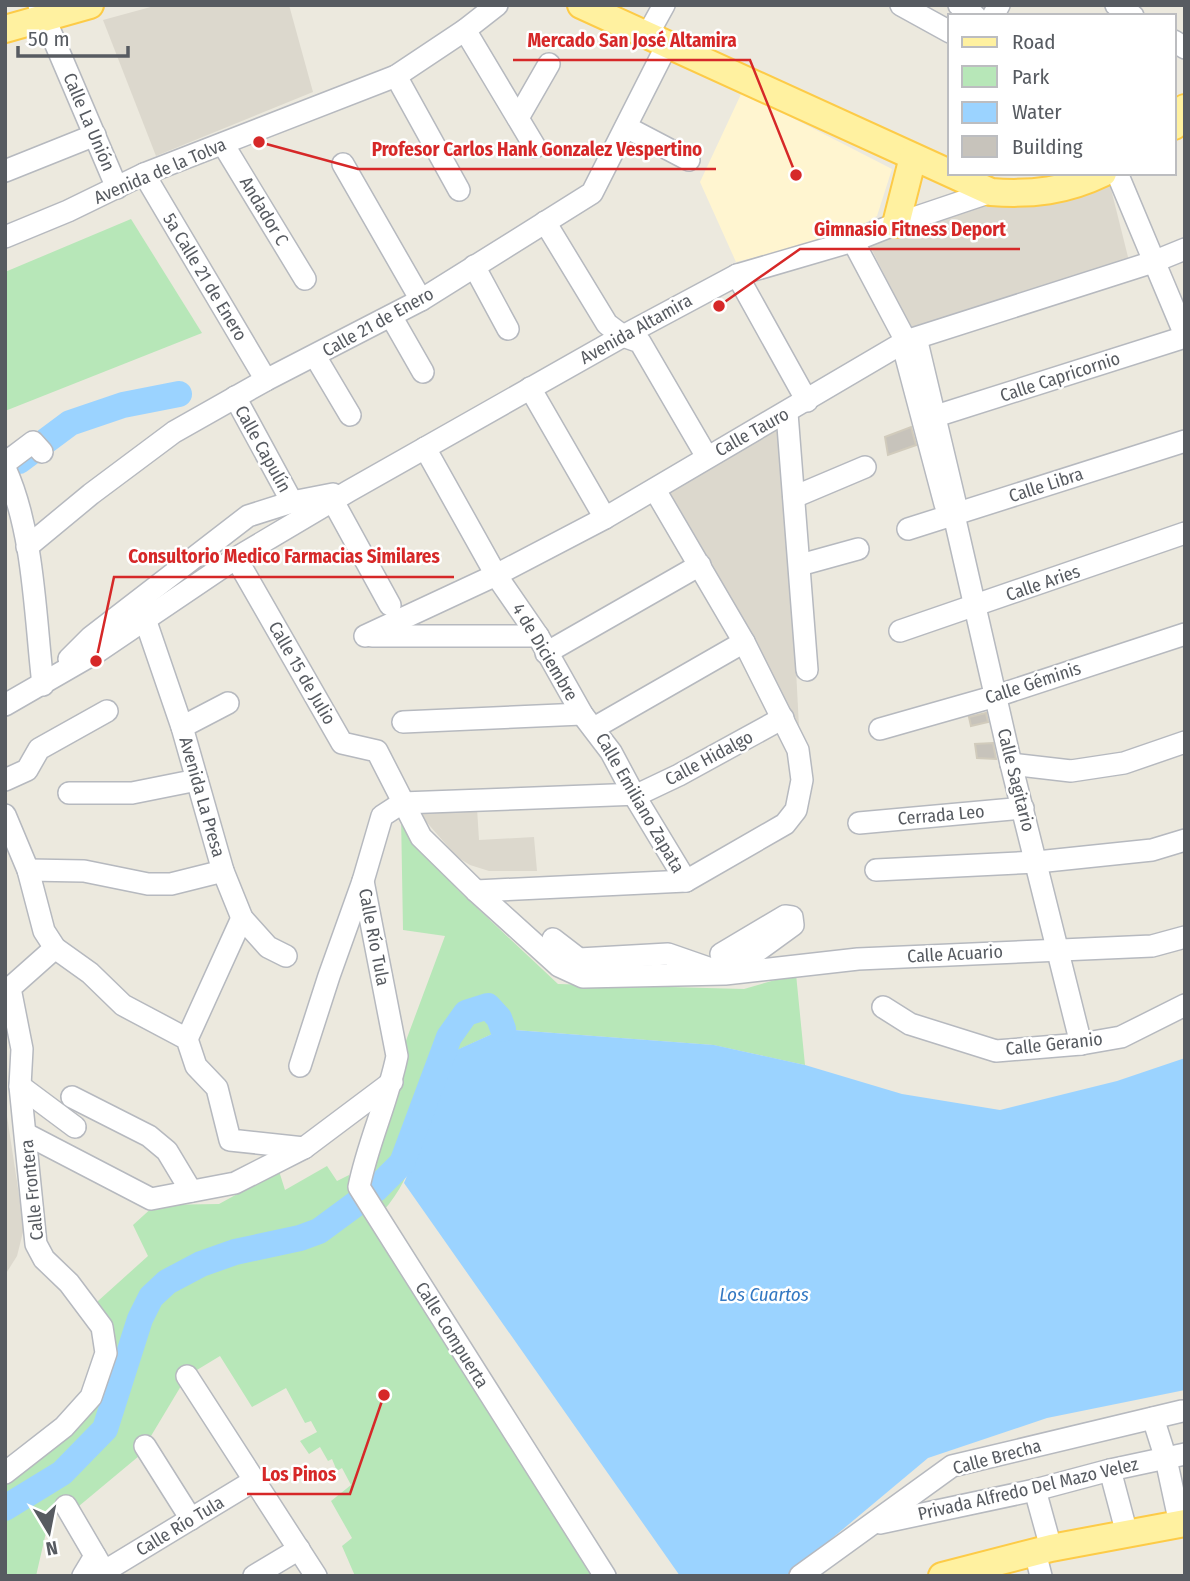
<svg xmlns="http://www.w3.org/2000/svg" width="1190" height="1581" viewBox="0 0 1190 1581" font-family="'Fira Sans Condensed',sans-serif">
<style>
.commercial{fill:#fff5d0}
.education{fill:#dcd8cd}
.green{fill:#b7e7b8}
.water{fill:#9bd3ff}
.lines{fill:none;stroke-linecap:round;stroke-linejoin:round}
.river{stroke:#9bd3ff;stroke-width:26}
.building{fill:#c7c3bb;stroke:#d1cbbc;stroke-width:2}
.minor-casing{stroke:#b6b9bf;stroke-width:24}
.major-casing{stroke:#fdcb47;stroke-width:30}
.minor{stroke:#fff;stroke-width:21}
.major{stroke:#fff1a0;stroke-width:26}
.labels{text-anchor:middle;stroke-width:5;stroke-linejoin:round;paint-order:stroke}
.street-label{font-size:18px;fill:#575b61;stroke:#fff}
.water-label{font-size:19px;font-style:italic;fill:#3378c2;stroke:#fff}
.leader{fill:none;stroke:#d62828;stroke-width:2.5}
.callout-dot{fill:#d62828;stroke:#fff;stroke-width:2.5}
.callout-label{font-size:19px;text-anchor:middle;font-weight:bold;fill:#d62828;stroke:#fff;stroke-width:5;stroke-linejoin:round;paint-order:stroke}
</style>
<rect width="100%" height="100%" fill="#ece9de"/>
<!-- commercial -->
<path class="commercial" d="M742 92 892 169 877 216 847 234 736 262 700 182Z"/>
<!-- education -->
<g class="education">
<path d="M158 5H289L313 92 156 156 103 20Z"/>
<path d="M1109 181 1130 265 915 336 869 244 995 202Z"/>
<path d="M783 420 799 727 664 491Z"/>
<path d="M477 808 479 840 534 837 537 871H489L470 865 457 857 423 818V812Z"/>
<path d="M5 1103 24 1228 17 1256 5 1275Z"/>
</g>
<!-- green -->
<g class="green">
<path d="M131 219 202 333 5 411V272Z"/>
<path d="M401 814 420 846 458 890 558 984 744 989 796 974 805 1065 713 1045 503 1029 449 1054C444 1068 438 1081 433 1095 419 1141 410 1192 369 1224L597 1576H355L342 1546 352 1538 331 1501 351 1485 342 1468 337 1471 332 1459 328 1461 320 1447 309 1454 300 1441 317 1432 311 1421 305 1423 286 1388 252 1407 220 1356 187 1376 139 1456 79 1506H60L50 1515 36 1576H5V1481L96 1404 98 1301 148 1256 133 1225 155 1205 219 1204 279 1171 285 1190 327 1166 337 1181 349 1175 355 1190 404 1046 445 936 403 930Z"/>
</g>
<!-- water -->
<path class="water" d="M503 1029 714 1045 805 1065 902 1094 1000 1110 1117 1081 1185 1058V1390L1047 1418 928 1458 787 1576H680L404 1183C423 1141 433 1097 448 1054Z"/>
<g class="lines">
<!-- river -->
<g class="river">
<path d="M19 461 70 423 123 405 179 394"/>
<path d="M5 1508 62 1473 105 1429 140 1319 151 1297 167 1282 201 1264 235 1252 300 1238 319 1231 376 1189 402 1163 449 1037 466 1013 488 1006 499 1018 503 1029"/>
</g>
</g>
<!-- building -->
<g class="building">
<path d="M911 427 916 445 888 455 885 437Z"/>
<path d="M986 713 988 722 971 726 969 717Z"/>
<path d="M993 743 996 759 977 758 975 744Z"/>
</g>
<g class="lines">
<defs>
<g id="minor">
<path d="M39 5 117 188"/>
<path d="M901 5 950 32"/>
<path d="M959 5 975 16"/>
<path d="M1116 5 1133 16"/>
<path d="M993 16 999 5"/>
<path d="M465 30 535 147"/>
<path d="M648 34 664 5"/>
<path d="M1174 41 1185 48"/>
<path d="M396 76 459 190"/>
<path d="M518 118 549 64"/>
<path d="M626 127 689 160"/>
<path d="M223 144 305 279"/>
<path d="M343 164 421 300"/>
<path d="M5 171 95 135"/>
<path d="M1117 173 1185 335"/>
<path d="M144 174 266 380"/>
<path d="M545 222 607 324 623 336 640 342 707 457"/>
<path d="M5 237 68 211 144 174 396 76 465 30 497 5"/>
<path d="M853 241 906 341"/>
<path d="M474 266 508 329"/>
<path d="M737 275 807 401"/>
<path d="M391 316 423 372"/>
<path d="M315 356 350 415"/>
<path d="M530 388 605 518"/>
<path d="M235 397 292 502"/>
<path d="M787 413 807 670"/>
<path d="M936 416 1185 337"/>
<path d="M425 448 496 575 538 636 582 714 611 752 634 795 686 881"/>
<path d="M5 463 33 442 42 452"/>
<path d="M5 468C34 532 35 616 43 685"/>
<path d="M794 497 865 467"/>
<path d="M333 501 390 605"/>
<path d="M954 515 945 504 905 353 906 341 918 346 955 502 954 515 1011 764 1081 1044"/>
<path d="M908 529 1185 441"/>
<path d="M27 547 91 494 174 432 266 380 421 300 592 193 668 43"/>
<path d="M236 558 342 743 377 751 421 837 476 891 559 966 583 977 725 974 858 959 1152 946 1185 937"/>
<path d="M800 565 858 549"/>
<path d="M145 619 182 727 223 871 242 918 268 947 286 956"/>
<path d="M900 631 1185 533"/>
<path d="M365 636 496 575 605 518 906 341 1153 262 1185 249"/>
<path d="M372 636H538"/>
<path d="M546 653 700 565"/>
<path d="M69 659 91 637 248 516 292 502 333 494"/>
<path d="M5 705 97 652 236 558 349 491 623 336 737 275 853 241 896 224 991 192"/>
<path d="M403 722 582 714"/>
<path d="M182 727 228 703"/>
<path d="M594 728 744 642"/>
<path d="M880 729 996 696 1185 634"/>
<path d="M1011 764 1071 771 1124 763 1185 742"/>
<path d="M5 780 27 770 39 749 107 711"/>
<path d="M69 793H132L197 780"/>
<path d="M402 803 639 794 679 775 783 718"/>
<path d="M5 815 28 870 44 931 55 948 90 973 123 1005 187 1039 196 1066 217 1088 230 1140 304 1148"/>
<path d="M859 823 1023 808"/>
<path d="M28 870 84 871 148 884H171L223 871"/>
<path d="M876 870 1037 862 1152 850 1185 840"/>
<path d="M363 881 397 1056C388 1101 368 1142 359 1187L605 1576"/>
<path d="M476 891 686 881 785 824 796 810 802 780 798 750 744 642 655 490"/>
<path d="M553 939 579 959 668 954 714 970"/>
<path d="M721 954 785 916 792 917 793 925 727 973"/>
<path d="M883 1007 910 1024 996 1051 1081 1044 1121 1037 1185 1005"/>
<path d="M187 1039 242 918"/>
<path d="M300 1066 329 976 363 881 382 816 402 803"/>
<path d="M20 1086 75 1127"/>
<path d="M72 1097 149 1136 167 1151 191 1191"/>
<path d="M26 1134 151 1199 235 1183 304 1148 392 1082"/>
<path d="M187 1376 316 1576"/>
<path d="M1153 1418 1166 1459 1180 1524"/>
<path d="M145 1446 191 1519"/>
<path d="M1110 1470 1127 1534"/>
<path d="M5 1473 64 1427 91 1397 106 1353 102 1327 69 1283 44 1259 36 1244 20 1086 22 1049 10 988 55 948"/>
<path d="M1035 1490 1051 1548"/>
<path d="M66 1506 107 1576"/>
<path d="M880 1523 1035 1490 1110 1470 1185 1454"/>
<path d="M1035 1552 1041 1576"/>
<path d="M105 1571 255 1480"/>
<path d="M83 1576 95 1556"/>
<path d="M254 1576 299 1549"/>
<path d="M800 1576 952 1466 1182 1411"/>
</g>
<g id="major">
<path d="M581 5 991 192C1032 195 1066 191 1103 173"/>
<path d="M5 29 90 5"/>
<path d="M1174 126 1185 108"/>
<path d="M896 224 913 157"/>
<path d="M942 1576 1051 1548 1185 1523"/>
</g>
</defs>
<!-- minor casing -->
<use href="#minor" class="minor-casing"/>
<!-- major casing -->
<use href="#major" class="major-casing"/>
<!-- minor -->
<use href="#minor" class="minor"/>
<!-- major -->
<use href="#major" class="major"/>
</g>
<g class="labels">
<!-- street labels -->
<g class="street-label">
<text transform="translate(89 122) rotate(67)" y="6">Calle La Unión</text>
<text transform="translate(160 171) rotate(-23)" y="6">Avenida de la Tolva</text>
<text transform="translate(264 211) rotate(59)" y="6">Andador C</text>
<text transform="translate(205 277) rotate(59)" y="6">5a Calle 21 de Enero</text>
<text transform="translate(378 322) rotate(-29)" y="6">Calle 21 de Enero</text>
<text transform="translate(636 329) rotate(-29)" y="6">Avenida Altamira</text>
<text transform="translate(1060 377) rotate(-18)" y="6">Calle Capricornio</text>
<text transform="translate(752 432) rotate(-29)" y="6">Calle Tauro</text>
<text transform="translate(263 449) rotate(61)" y="6">Calle Capulín</text>
<text transform="translate(1046 485) rotate(-18)" y="6">Calle Libra</text>
<text transform="translate(1043 583) rotate(-19)" y="6">Calle Aries</text>
<text transform="translate(545 652) rotate(59)" y="6">4 de Diciembre</text>
<text transform="translate(302 673) rotate(60)" y="6">Calle 15 de Julio</text>
<text transform="translate(1033 683) rotate(-18)" y="6">Calle Géminis</text>
<text transform="translate(709 758) rotate(-28)" y="6">Calle Hidalgo</text>
<text transform="translate(1016 780) rotate(76)" y="6">Calle Sagitario</text>
<text transform="translate(202 797) rotate(74)" y="6">Avenida La Presa</text>
<text transform="translate(640 803) rotate(60)" y="6">Calle Emiliano Zapata</text>
<text transform="translate(941 815) rotate(-5)" y="6">Cerrada Leo</text>
<text transform="translate(374 937) rotate(79)" y="6">Calle Río Tula</text>
<text transform="translate(955 954) rotate(-3)" y="6">Calle Acuario</text>
<text transform="translate(1054 1044) rotate(-6)" y="6">Calle Geranio</text>
<text transform="translate(32 1190) rotate(-96)" y="6">Calle Frontera</text>
<text transform="translate(452 1335) rotate(58)" y="6">Calle Compuerta</text>
<text transform="translate(997 1457) rotate(-15)" y="6">Calle Brecha</text>
<text transform="translate(1028 1489) rotate(-13)" y="6">Privada Alfredo Del Mazo Velez</text>
<text transform="translate(180 1526) rotate(-31)" y="6">Calle Río Tula</text>
</g>
<!-- water labels -->
<g class="water-label">
<text x="764" y="1301">Los Cuartos</text>
</g>
</g>
<!-- callouts -->
<path class="leader" d="M796 175L750 60H513M259 142L358 169H716M719 306L800 249H1020M96 661L114 577H454M384 1395L350 1494H247"/>
<g class="callout-dot">
<circle cx="796" cy="175" r="7"/>
<circle cx="259" cy="142" r="7"/>
<circle cx="719" cy="306" r="7"/>
<circle cx="96" cy="661" r="7"/>
<circle cx="384" cy="1395" r="7"/>
</g>
<g class="callout-label">
<text x="632" y="47">Mercado San José Altamira</text>
<text x="537" y="156">Profesor Carlos Hank Gonzalez Vespertino</text>
<text x="910" y="236">Gimnasio Fitness Deport</text>
<text x="284" y="563">Consultorio Medico Farmacias Similares</text>
<text x="299" y="1481">Los Pinos</text>
</g>
<!-- border -->
<rect width="1190" height="1581" fill="none" stroke="#575b61" stroke-width="14"/>
<!-- legend -->
<rect x="948" y="14" width="228" height="161" fill="#ffffff" stroke="#bcbdc0" stroke-width="2"/>
<rect x="962" y="37" width="35" height="10" fill="#fff1a0" stroke="#bcbdc0" stroke-width="2"/>
<text x="1012" y="49" font-size="21" fill="#575b61">Road</text>
<rect x="962" y="66" width="35" height="21" fill="#b7e7b8" stroke="#bcbdc0" stroke-width="2"/>
<text x="1012" y="84" font-size="21" fill="#575b61">Park</text>
<rect x="962" y="102" width="35" height="21" fill="#9bd3ff" stroke="#bcbdc0" stroke-width="2"/>
<text x="1012" y="119" font-size="21" fill="#575b61">Water</text>
<rect x="962" y="136" width="35" height="21" fill="#c7c3bb" stroke="#bcbdc0" stroke-width="2"/>
<text x="1012" y="154" font-size="21" fill="#575b61">Building</text>
<!-- north arrow -->
<g transform="translate(49 1532) rotate(170)" stroke="#ffffff" stroke-width="5" paint-order="stroke">
<path d="M0-5L12 26L0 18L-12 26Z" fill="#575b61"/>
<text y="-10" font-size="19" font-weight="bold" text-anchor="middle" fill="#575b61">N</text>
</g>
<!-- scale -->
<path d="M18 46v10h110v-10" fill="none" stroke="#575b61" stroke-width="3.5"/>
<text x="28" y="46" font-size="21" fill="#575b61" stroke="#ffffff" stroke-width="5" paint-order="stroke">50 m</text>
</svg>
